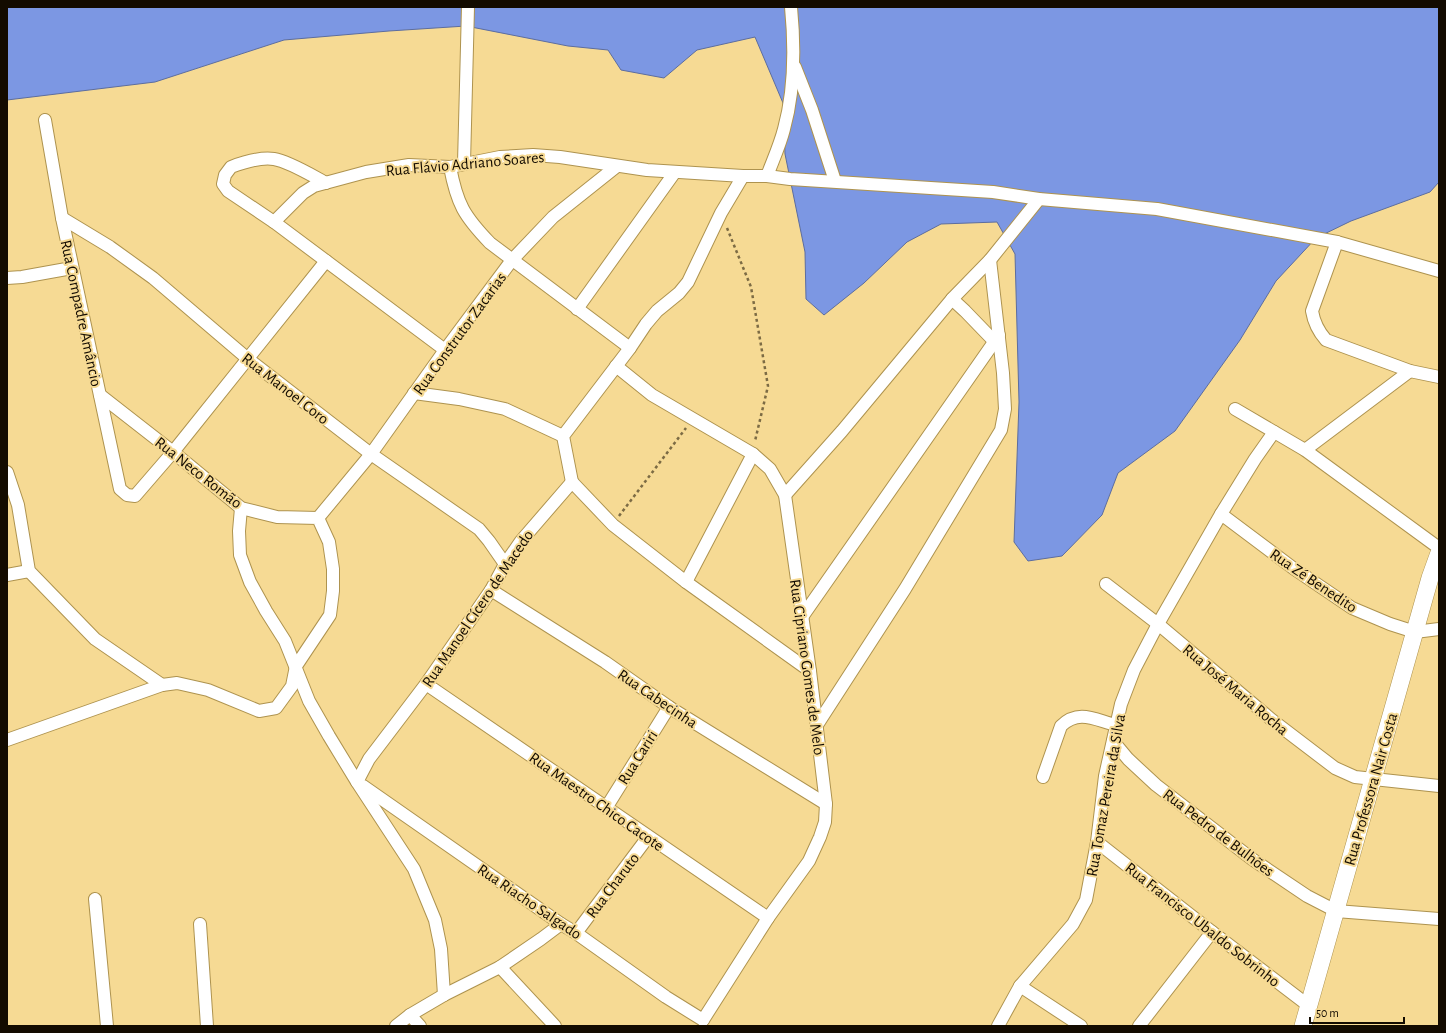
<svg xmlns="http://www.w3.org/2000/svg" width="1446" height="1033" viewBox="0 0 1446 1033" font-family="'Alegreya Sans',sans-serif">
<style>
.water{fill:#7c97e3;stroke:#5c6d9f}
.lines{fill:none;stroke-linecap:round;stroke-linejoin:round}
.minor-casing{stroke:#ae934f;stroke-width:14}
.secondary-casing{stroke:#ae934f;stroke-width:18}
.path{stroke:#7c6b44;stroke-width:2.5;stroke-dasharray:3 3;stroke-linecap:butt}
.minor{stroke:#fff;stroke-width:12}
.secondary{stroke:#fff;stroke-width:17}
.labels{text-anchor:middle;stroke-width:4;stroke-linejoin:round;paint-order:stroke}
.street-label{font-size:16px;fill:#130b00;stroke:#f6da94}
</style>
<rect width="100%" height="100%" fill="#f6da94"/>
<!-- water -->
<path class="water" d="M7 7H1439V182L1430 192 1351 221 1316 238 1276 281 1240 340 1175 431 1118 473 1102 515 1062 556 1028 561 1014 542 1019 402 1015 254 997 222 941 224 907 242 864 283 824 315 806 299 805 252 785 154 783 103 755 37 697 50 664 78 621 70 608 50 568 46 466 26 389 31 284 40 155 82 7 100Z"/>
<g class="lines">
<defs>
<g id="minor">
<path d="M795 67 812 110 835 181"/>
<path d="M45 120 62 218 120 489 127 495 135 496 173 452 326 261"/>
<path d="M464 163 468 7"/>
<path d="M450 167C457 204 464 216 490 243L630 348"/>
<path d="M767 176C773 160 780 145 784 129 795 89 795 48 791 7"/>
<path d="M326 183C313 176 288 161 274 159 260 157 244 162 231 167L225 175 223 184 228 191 274 222 445 350"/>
<path d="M62 218 110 247 153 278 248 359 371 454 479 529 489 541 505 564"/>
<path d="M274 222 303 193 314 186 366 172 409 165 450 167 500 157 533 155 560 157 647 170 743 176H767L790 179 993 192 1039 199 1157 209 1337 242 1439 271"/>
<path d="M1337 242 1312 311C1314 323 1318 331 1326 340L1410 371 1439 377"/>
<path d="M7 278 22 277 72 268"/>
<path d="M952 299 965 311 994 341"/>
<path d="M577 309 675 172"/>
<path d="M616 366 652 395 753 454 770 469 785 495 810 671 826 804 825 822 820 837 809 861 768 918 703 1020"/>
<path d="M414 393 459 399 505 409 563 436"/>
<path d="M1235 409 1305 450 1439 548"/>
<path d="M1305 450 1410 371"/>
<path d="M7 472 18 505 29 571 95 639 162 685"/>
<path d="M572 482 563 436 630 348 646 324 657 311 679 293 688 282 721 213 743 176"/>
<path d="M572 482 613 525 686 582 810 671"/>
<path d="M785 495 842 431 952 299 990 260 1039 199"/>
<path d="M241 508 239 531 240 555 250 582 266 611 285 641 309 701 329 736 357 782 414 869 435 920 441 949 444 995"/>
<path d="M1221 514 1293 568 1352 608 1390 624 1415 632 1439 629"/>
<path d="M318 518 371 454 445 350 512 260 553 217 617 166"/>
<path d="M7 575 29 571"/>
<path d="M686 582 753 454"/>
<path d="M1106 584 1158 624 1272 720 1335 768 1355 777 1439 786"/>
<path d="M491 590 605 662 669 707 826 804"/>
<path d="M802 617 999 335"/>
<path d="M426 684 768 918"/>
<path d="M817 725 905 589 1001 430 1005 409 1003 373 990 260"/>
<path d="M7 740 162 685 177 683 208 690 259 711 276 708 292 686 296 666 330 615 333 591V569L329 542 318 518 277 517 241 508 173 452 100 395"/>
<path d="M1113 741 1128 759 1156 785 1252 859 1307 896 1336 911 1439 919"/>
<path d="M1043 777 1061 726C1079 709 1095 720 1116 725"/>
<path d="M357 782 369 759 426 684 491 590 505 564 521 541 572 482"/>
<path d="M363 786 561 924 576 933 666 997 703 1020"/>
<path d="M606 808 669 707"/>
<path d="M1097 842 1212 932 1309 1006"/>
<path d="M95 899 107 1026"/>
<path d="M200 924 207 1026"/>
<path d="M576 933 648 837"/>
<path d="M500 967 555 1026"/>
<path d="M1020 986 1081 1026"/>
<path d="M410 1015 420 1026"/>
<path d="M396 1026 410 1015 444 995 500 967 541 939 561 924"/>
<path d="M998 1026 1020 986 1073 924 1086 900 1097 842 1105 776 1121 704 1134 670 1158 624 1221 514 1255 459 1274 432"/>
<path d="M1139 1026 1212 932"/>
</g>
<path id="secondary" d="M1303 1026 1430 578 1439 553"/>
</defs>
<!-- minor casing -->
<use href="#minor" class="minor-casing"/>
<!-- secondary casing -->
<use href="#secondary" class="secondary-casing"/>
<!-- path -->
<g class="path">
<path d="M727 228 751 287 768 386 755 441"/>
<path d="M619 516 686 428"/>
</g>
<!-- minor -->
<use href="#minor" class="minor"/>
<!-- secondary -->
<use href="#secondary" class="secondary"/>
</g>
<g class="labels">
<!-- street labels -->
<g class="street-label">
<text transform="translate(465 163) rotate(-5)" y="6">Rua Flávio Adriano Soares</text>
<text transform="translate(82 313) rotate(78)" y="6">Rua Compadre Amâncio</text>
<text transform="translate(459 333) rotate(-54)" y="6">Rua Construtor Zacarias</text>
<text transform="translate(286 388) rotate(38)" y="6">Rua Manoel Coro</text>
<text transform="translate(199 472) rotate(38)" y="6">Rua Neco Romão</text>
<text transform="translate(1314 580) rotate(34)" y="6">Rua Zé Benedito</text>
<text transform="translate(477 608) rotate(-56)" y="6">Rua Manoel Cícero de Macedo</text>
<text transform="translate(808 667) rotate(82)" y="6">Rua Cipriano Gomes de Melo</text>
<text transform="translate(1236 689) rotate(40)" y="6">Rua José Maria Rocha</text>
<text transform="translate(658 698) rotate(34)" y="6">Rua Cabecinha</text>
<text transform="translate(637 757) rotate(-58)" y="6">Rua Cariri</text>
<text transform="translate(1370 789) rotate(-74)" y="6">Rua Professora Nair Costa</text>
<text transform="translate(1105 795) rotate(-80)" y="6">Rua Tomaz Pereira da Silva</text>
<text transform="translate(597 801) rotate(35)" y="6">Rua Maestro Chico Cacote</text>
<text transform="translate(1219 832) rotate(37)" y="6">Rua Pedro de Bulhões</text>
<text transform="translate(612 885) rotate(-53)" y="6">Rua Charuto</text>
<text transform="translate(530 901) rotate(34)" y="6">Rua Riacho Salgado</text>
<text transform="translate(1203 924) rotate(38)" y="6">Rua Francisco Ubaldo Sobrinho</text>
</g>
</g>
<!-- border -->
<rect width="1446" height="1033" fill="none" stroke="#130b00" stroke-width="16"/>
<!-- scale -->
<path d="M1310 1017v6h94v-6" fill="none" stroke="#130b00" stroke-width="2"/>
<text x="1316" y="1017" font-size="12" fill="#130b00" stroke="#f6da94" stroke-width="3" paint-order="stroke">50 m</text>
</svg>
